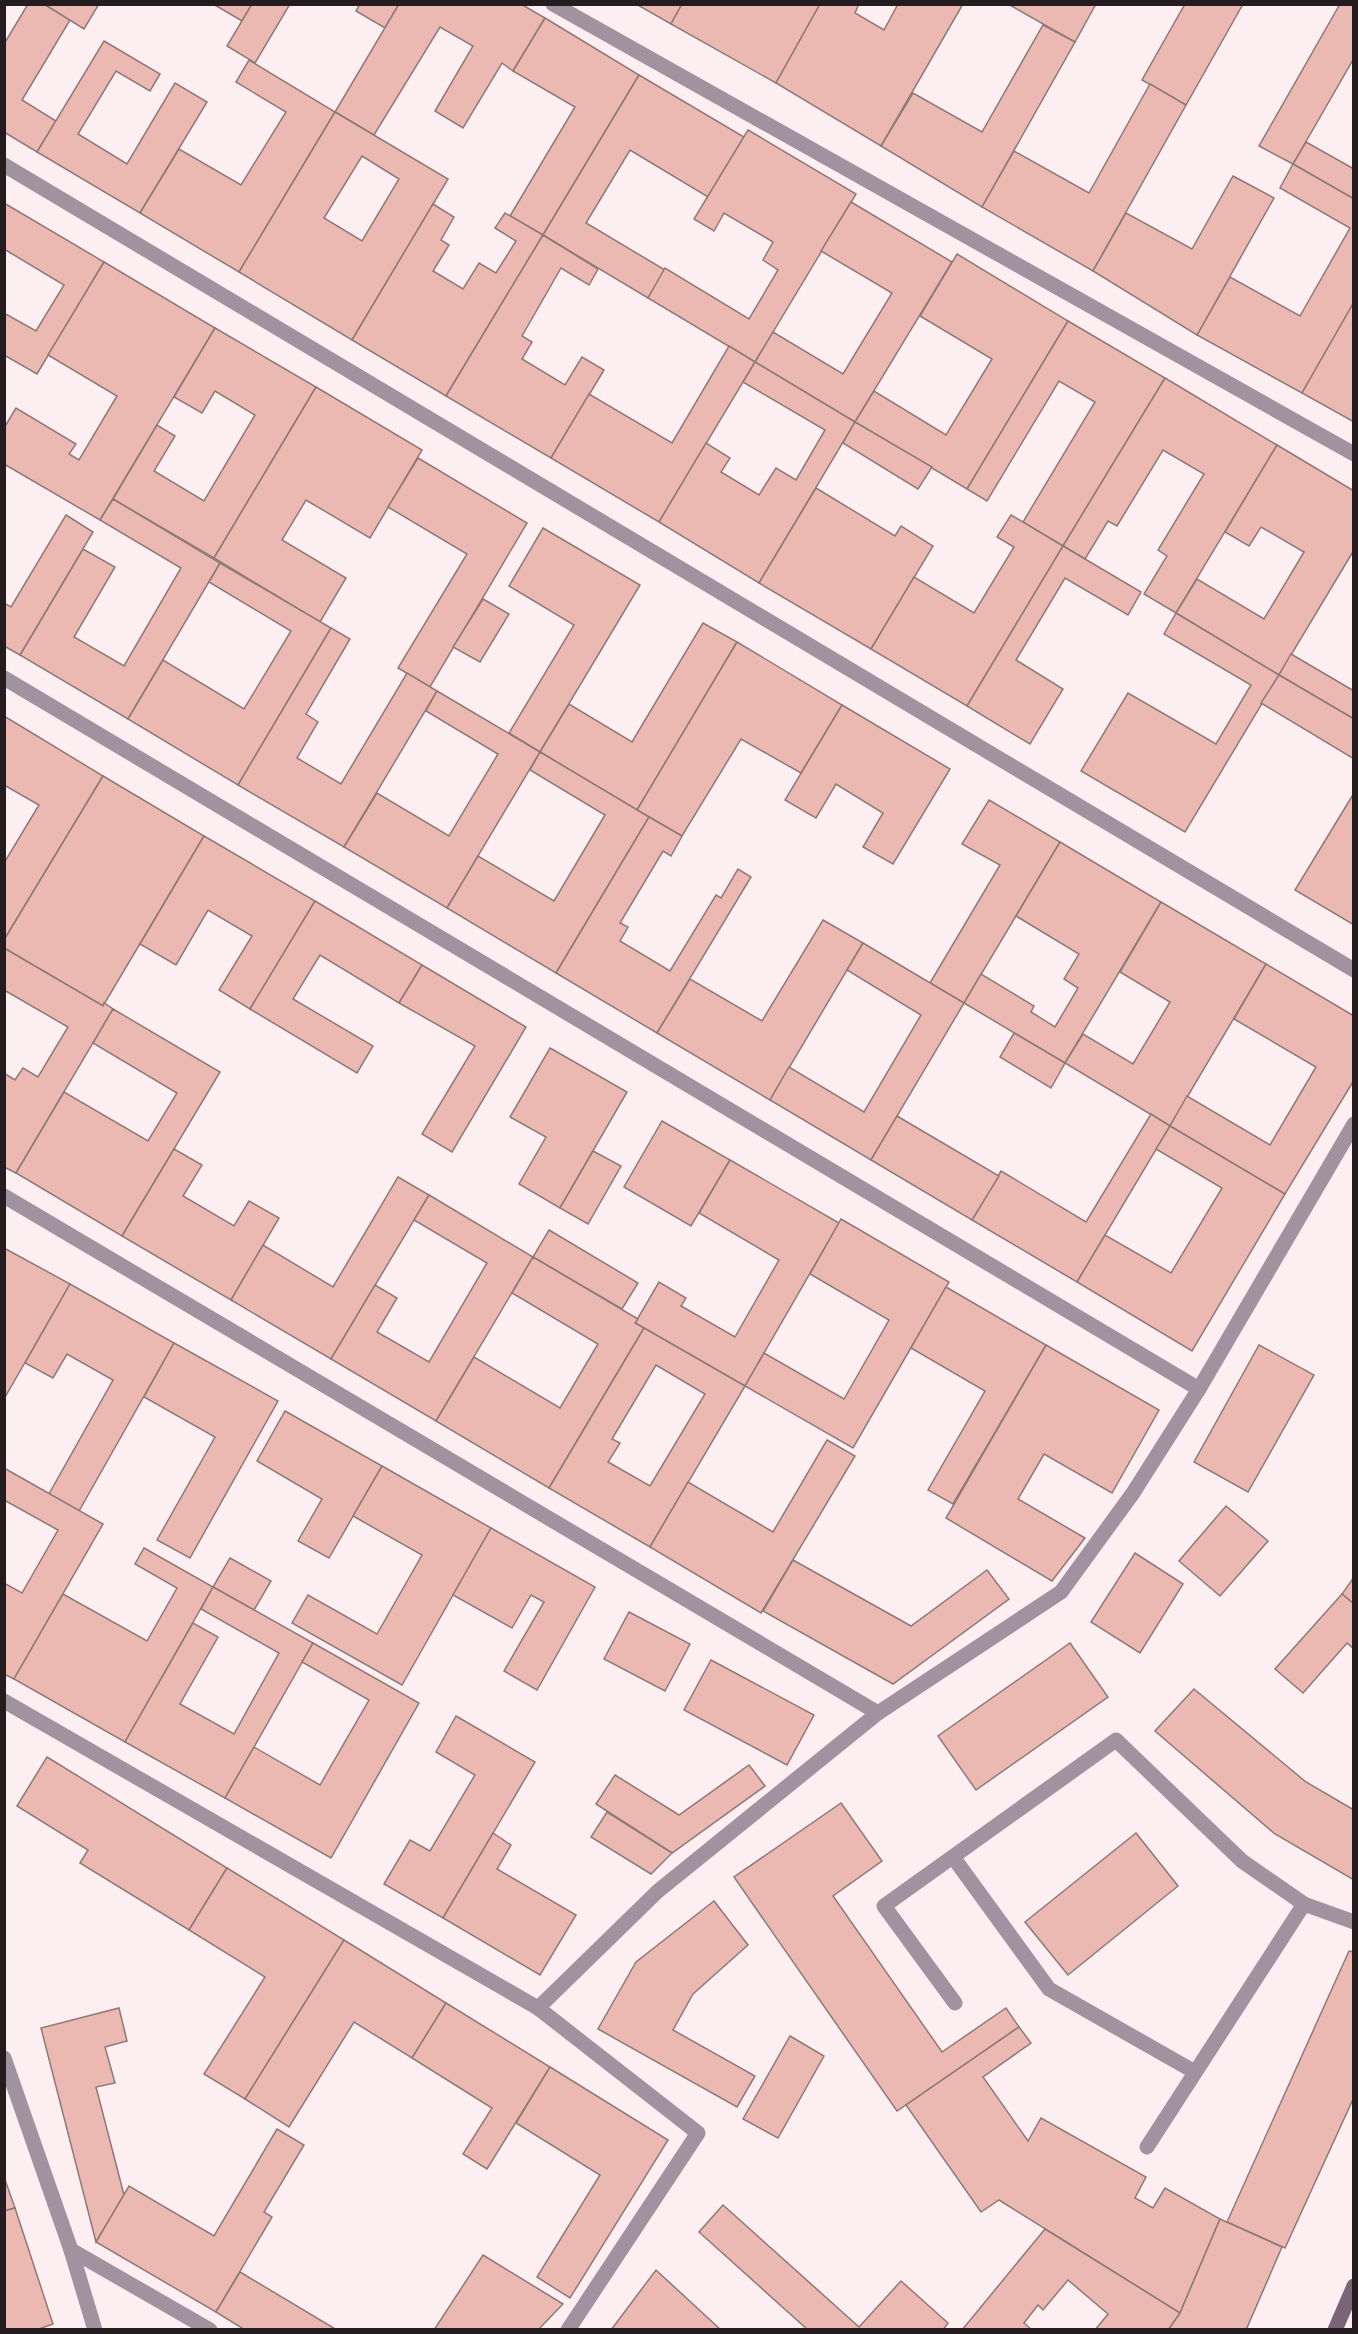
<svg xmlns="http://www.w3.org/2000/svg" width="1358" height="2334" viewBox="0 0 1358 2334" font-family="'DM Sans',sans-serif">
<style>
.building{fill:#ecb9b2;stroke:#8e7976;stroke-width:1.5;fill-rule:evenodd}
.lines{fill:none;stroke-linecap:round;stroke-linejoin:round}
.service{stroke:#a2929f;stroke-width:15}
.minor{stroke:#a2929f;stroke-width:15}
.secondary{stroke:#7b6477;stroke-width:15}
</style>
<rect width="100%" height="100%" fill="#fdeef2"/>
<!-- building -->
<g class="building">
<path d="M28 4H44L70 20 22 100 56 121 37 152 4 132V44Z"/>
<path d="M44 4H99L84 29Z"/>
<path d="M213 4H252L242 21Z"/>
<path d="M252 4H290L255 63 227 46Z"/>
<path d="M360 4H399L385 28 356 11Z"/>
<path d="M399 4H521L545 18 513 71 502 63 463 128 435 111 473 46 440 27 374 135 335 112Z"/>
<path d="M636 4H682L671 24Z"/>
<path d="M682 4H820L776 83 671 24Z"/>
<path d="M820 4H859L855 13 884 30 898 4H963L881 146 776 83Z"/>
<path d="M1008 4H1096L1075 42Z"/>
<path d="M1185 4H1243L1186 105 1142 80Z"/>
<path d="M1340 4H1354V58L1293 164 1259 146Z"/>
<path d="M545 18 639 75 543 235 510 216 575 107 513 71Z"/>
<path d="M1043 25 1075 42 982 207 881 146 913 93 982 132Z"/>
<path d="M104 41 160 74 150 91 116 71 78 134 127 164 175 83 207 102 140 213 37 152Z"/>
<path d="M249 60 335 112 239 272 140 213 179 149 241 185 286 112 236 82Z"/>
<path d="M639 75 744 137 708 197 630 150 586 223 665 270 648 298 543 235Z"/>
<path d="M1150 84 1186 105 1093 271 982 207 1014 151 1089 193Z"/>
<path d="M335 112 448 179 352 340 239 272ZM362 156 399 179 362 241 324 218Z"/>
<path d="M748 130 856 194 755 362 648 298 665 268 749 319 778 270 763 260 773 242 724 213 714 231 694 219Z"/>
<path d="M1306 142 1354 169V199L1293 164Z"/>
<path d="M1293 164 1354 199V302L1302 393 1197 335 1230 277 1300 316 1350 228 1280 188Z"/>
<path d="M1233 176 1274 198 1197 335 1093 271 1126 213 1192 249Z"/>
<path d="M851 202 952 262 855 422 755 362 773 332 843 374 892 293 821 251Z"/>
<path d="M4 203 104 262 37 374 4 355V313L36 331 64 285 4 249Z"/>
<path d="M433 204 454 217 441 240 449 245 433 271 463 289 479 263 496 273 516 241 495 228 505 213 543 235 446 396 352 340Z"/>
<path d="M543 235 598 269 589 285 561 268 522 336 532 342 522 359 565 385 582 357 604 370 551 458 446 396Z"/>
<path d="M957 254 1068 321 967 489 855 422 874 391 946 435 992 359 920 316Z"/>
<path d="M104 262 215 328 100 520 4 464V428L16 408 76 444 69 454 79 460 117 396 48 355Z"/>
<path d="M1354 302V422L1302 393Z"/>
<path d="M1068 321 1165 378 1063 546 1023 522 1095 402 1059 381 987 501 967 489Z"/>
<path d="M215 328 316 387 214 558 113 499 157 425 175 436 154 471 204 501 255 415 215 391 202 413 174 397Z"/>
<path d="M729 346 755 362 659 522 551 458 589 394 672 443Z"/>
<path d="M755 362 855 422 759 583 659 522 706 443 730 458 721 472 759 495 776 468 796 480 825 430 743 382Z"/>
<path d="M1165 378 1277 445 1176 613 1144 594 1167 556 1158 550 1204 474 1163 450 1117 526 1108 521 1085 559 1063 546Z"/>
<path d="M316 387 422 450 370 538 306 500 282 540 346 578 320 622 214 558Z"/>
<path d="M855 422 932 467 918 489 843 443Z"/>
<path d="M1277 445 1354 491V550L1279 675 1176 613 1197 579 1264 619 1304 552 1261 527 1249 546 1225 532Z"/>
<path d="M418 458 527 523 430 687 398 668 467 554 388 507Z"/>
<path d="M816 488 895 536 901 526 933 546 871 649 759 583Z"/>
<path d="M113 499 220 563 128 719 20 655 83 549 115 567 74 637 124 666 181 568 100 520Z"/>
<path d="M66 515 93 532 20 655 4 646V603L11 607Z"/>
<path d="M1011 515 1063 546 967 706 871 649 914 577 974 613 1014 547 997 537Z"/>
<path d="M543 528 640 585 540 752 509 733 574 625 509 586Z"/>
<path d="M1063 546 1141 592 1128 615 1065 578 1016 660 1063 689 1030 744 967 706Z"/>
<path d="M220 563 331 628 238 785 128 719 163 660 244 709 291 631 209 582Z"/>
<path d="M483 599 509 614 480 662 453 647Z"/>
<path d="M1176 613 1279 675 1185 832 1081 771 1128 693 1216 744 1251 685 1164 634Z"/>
<path d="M703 623 737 642 637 810 540 752 569 704 632 742Z"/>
<path d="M331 628 350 639 306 714 318 722 297 758 341 784 407 673 437 691 344 847 238 785Z"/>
<path d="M737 642 842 705 801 773 741 739 682 836 637 810Z"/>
<path d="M1291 654 1354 691V719L1279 675Z"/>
<path d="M1279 675 1354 719V759L1261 703Z"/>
<path d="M437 691 540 752 447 908 344 847 377 793 449 836 498 754 426 711Z"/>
<path d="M842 705 950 769 893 864 863 847 883 813 836 784 816 818 785 800Z"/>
<path d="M4 716 103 776 4 940V863L39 805 4 785Z"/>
<path d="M540 752 649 817 556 973 447 908 478 856 554 901 605 815 530 770Z"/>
<path d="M103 776 204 836 103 1006 4 948V940Z"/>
<path d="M1354 793V925L1295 890Z"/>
<path d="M989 800 1060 842 964 1003 930 983 1000 865 962 844Z"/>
<path d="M649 817 682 836 671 856 663 851 620 923 628 927 620 941 670 971 716 895 721 898 738 869 751 877 657 1033 556 973Z"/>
<path d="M204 836 315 901 250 1009 219 990 252 936 208 910 176 965 140 944Z"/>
<path d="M1060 842 1161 902 1065 1063 964 1003 981 974 1034 1006 1031 1012 1055 1027 1078 988 1064 979 1079 954 1016 916Z"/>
<path d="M315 901 422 965 399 1003 320 955 293 999 373 1046 357 1073 250 1009Z"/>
<path d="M1161 902 1266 964 1170 1126 1065 1063 1083 1034 1133 1064 1170 1002 1120 972Z"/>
<path d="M823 920 863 943 770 1100 657 1033 690 979 762 1021Z"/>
<path d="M863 943 964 1003 871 1160 770 1100 789 1067 864 1112 921 1015 847 970Z"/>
<path d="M4 948 103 1006 104 1003 113 1009 16 1173 4 1167V1073L15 1080 23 1068 38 1077 68 1027 4 990Z"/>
<path d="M1266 964 1354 1016V1080L1285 1194 1170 1126 1187 1096 1270 1145 1316 1067 1234 1019Z"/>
<path d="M422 965 526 1027 452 1152 422 1134 475 1046 399 1003Z"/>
<path d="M113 1009 220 1072 122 1236 16 1173 64 1092 148 1141 177 1093 93 1043Z"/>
<path d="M1014 1033 1065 1063 1051 1088 1000 1057Z"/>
<path d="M550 1048 627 1092 560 1208 519 1184 546 1137 510 1117Z"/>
<path d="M1151 1114 1170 1126 1077 1282 972 1220 1001 1171 1086 1222Z"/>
<path d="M897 1116 999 1176 972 1220 871 1160Z"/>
<path d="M662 1121 730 1160 691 1226 624 1187Z"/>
<path d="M1170 1126 1285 1194 1192 1351 1077 1282 1105 1235 1171 1273 1222 1188 1156 1149Z"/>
<path d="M174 1149 202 1165 183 1196 234 1226 249 1201 279 1218 231 1300 122 1236Z"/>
<path d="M593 1151 621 1166 588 1224 560 1208Z"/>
<path d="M730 1160 839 1223 745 1386 635 1323 659 1282 686 1298 681 1306 735 1337 779 1260 699 1213Z"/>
<path d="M398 1177 429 1195 331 1359 231 1300 263 1245 333 1287Z"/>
<path d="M429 1195 533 1257 436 1421 331 1359 375 1285 397 1298 377 1332 429 1362 487 1263 414 1220Z"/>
<path d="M841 1219 949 1282 853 1448 745 1386 764 1353 844 1399 889 1320 810 1274Z"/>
<path d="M549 1230 638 1283 622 1309 533 1257Z"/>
<path d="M4 1248 70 1284 4 1399Z"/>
<path d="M533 1257 638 1319 635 1323 644 1328 549 1488 436 1421 474 1357 560 1408 598 1344 512 1293Z"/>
<path d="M70 1284 174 1343 79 1511 49 1494 113 1380 67 1354 53 1378 25 1363Z"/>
<path d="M946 1287 1046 1345 953 1504 928 1490 985 1391 911 1348Z"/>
<path d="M644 1328 745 1386 650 1547 549 1488ZM656 1365 705 1394 650 1486 608 1462 620 1443 612 1439Z"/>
<path d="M174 1343 278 1401 190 1558 157 1540 215 1437 144 1397Z"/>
<path d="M1046 1345 1159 1410 1112 1493 1044 1454 1018 1499 1085 1538 1052 1581 946 1518Z"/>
<path d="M1259 1345 1314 1375 1248 1492 1194 1462Z"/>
<path d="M285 1411 382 1466 329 1558 298 1541 322 1499 257 1461Z"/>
<path d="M827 1440 855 1456 761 1613 650 1547 688 1482 773 1532Z"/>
<path d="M382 1466 491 1528 402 1685 292 1623 308 1595 377 1634 422 1555 353 1516Z"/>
<path d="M4 1468 103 1524 14 1679 4 1674V1583L22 1593 58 1530 4 1500Z"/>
<path d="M1226 1506 1268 1541 1220 1596 1179 1561Z"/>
<path d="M491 1528 595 1587 537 1690 504 1671 544 1602 531 1595 512 1628 453 1595Z"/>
<path d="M144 1548 213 1587 125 1742 14 1679 63 1594 147 1641 177 1588 135 1564Z"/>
<path d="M1135 1553 1183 1584 1140 1653 1091 1622Z"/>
<path d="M230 1558 271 1581 254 1610 213 1587Z"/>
<path d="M793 1560 911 1626 987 1570 1009 1599 893 1684 763 1611Z"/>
<path d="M1354 1577V1604L1342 1594Z"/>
<path d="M213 1587 313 1643 225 1798 125 1742 193 1623 218 1637 180 1704 234 1734 279 1653 201 1609Z"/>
<path d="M1342 1594 1354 1604V1649L1347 1643 1303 1693 1275 1669Z"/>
<path d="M629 1612 690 1644 665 1691 604 1659Z"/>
<path d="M313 1643 419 1703 331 1858 225 1798 254 1747 320 1785 369 1700 302 1662Z"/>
<path d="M1070 1643 1108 1697 976 1790 938 1736Z"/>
<path d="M711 1660 814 1715 787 1765 684 1710Z"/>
<path d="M1194 1689 1306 1782 1354 1810V1880L1275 1834 1155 1731Z"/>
<path d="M456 1716 535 1762 443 1918 384 1884 410 1840 430 1851 475 1775 436 1752Z"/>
<path d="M47 1757 227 1868 189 1930 80 1863 88 1850 17 1806Z"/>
<path d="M749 1765 765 1786 672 1853 596 1804 615 1775 679 1815Z"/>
<path d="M841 1803 882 1861 833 1896 942 2052 1006 2008 1019 2027 897 2111 734 1877Z"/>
<path d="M607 1812 672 1853 651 1874 591 1837Z"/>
<path d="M493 1833 511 1845 497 1869 576 1915 540 1975 443 1918Z"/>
<path d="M1136 1833 1178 1886 1068 1975 1025 1922Z"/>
<path d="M227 1868 344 1940 245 2099 204 2074 265 1977 189 1930Z"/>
<path d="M714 1901 748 1945 693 1994 673 2030 755 2076 737 2107 598 2029 636 1962Z"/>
<path d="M344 1940 446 2003 412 2058 354 2022 289 2127 245 2099Z"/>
<path d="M1349 1951 1354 1952V2097L1285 2248 1227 2222Z"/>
<path d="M446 2003 550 2067 487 2169 463 2154 492 2108 412 2058Z"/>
<path d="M119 2008 127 2041 105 2047 115 2083 96 2087 124 2195 96 2242 41 2028Z"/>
<path d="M1019 2027 1031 2043 983 2077 1028 2141 1041 2118 1146 2177 1135 2198 1153 2208 1165 2188 1220 2219 1180 2313 999 2200 981 2212 906 2105Z"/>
<path d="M790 2036 824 2056 778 2138 743 2119Z"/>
<path d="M550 2067 668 2140 570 2298 537 2277 600 2175 516 2123Z"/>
<path d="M277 2129 304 2145 264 2212 272 2217 216 2312 96 2242 129 2186 214 2236Z"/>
<path d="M4 2177 15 2208 4 2211Z"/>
<path d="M723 2205 859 2327 901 2281 948 2323 943 2330H808L699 2232Z"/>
<path d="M15 2208 53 2324 36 2330H4V2211Z"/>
<path d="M1220 2219 1282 2247 1246 2330H1168L1180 2313Z"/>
<path d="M1045 2229 1180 2313 1168 2330H1095L1108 2314 1068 2280 1043 2310 1038 2305 1024 2323 1032 2330H962Z"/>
<path d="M483 2255 563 2304 538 2330H434Z"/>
<path d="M656 2270 721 2330H611Z"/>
<path d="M240 2272 337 2330H245L216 2312Z"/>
</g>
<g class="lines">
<!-- service -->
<g class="service">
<path d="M4 1701 538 2008"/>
<path d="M953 1857 1049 1989 1195 2072"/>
<path d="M955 2003 884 1906 1116 1740 1242 1861 1304 1904 1354 1922"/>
<path d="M1147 2147 1304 1904"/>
</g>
<!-- minor -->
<g class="minor">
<path d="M553 4 1354 454"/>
<path d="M4 165 1354 970"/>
<path d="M4 678 1199 1389"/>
<path d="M4 1196 878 1713"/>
<path d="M4 2058 71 2250 95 2330"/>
<path d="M71 2250 210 2330"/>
<path d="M568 2330 698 2133 538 2008 658 1891 878 1713 1061 1592 1133 1493 1199 1389 1354 1124"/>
</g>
<!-- secondary -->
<path class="secondary" d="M1335 2330 1354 2286"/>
</g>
<!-- border -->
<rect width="1358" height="2334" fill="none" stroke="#241c1e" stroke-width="12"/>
</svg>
